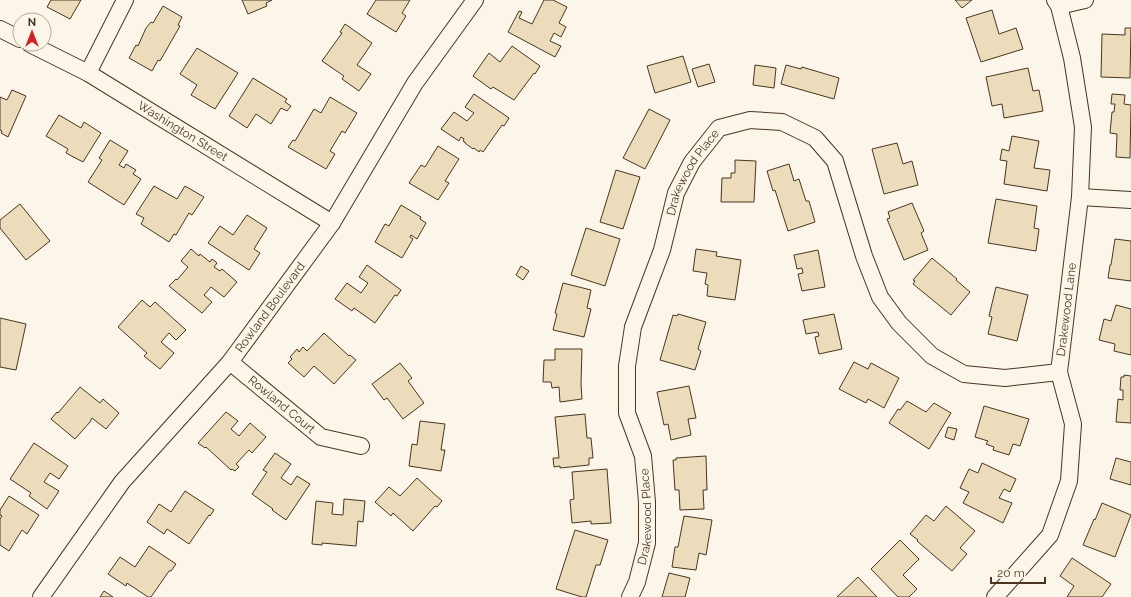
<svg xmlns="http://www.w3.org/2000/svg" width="1131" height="597" viewBox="0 0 1131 597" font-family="Raleway,sans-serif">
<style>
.building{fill:#ecdcbc;stroke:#4a3520}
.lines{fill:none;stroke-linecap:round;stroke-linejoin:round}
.street-casing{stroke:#4a3520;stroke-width:18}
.street{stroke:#fbf6e9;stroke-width:16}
.labels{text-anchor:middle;stroke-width:3;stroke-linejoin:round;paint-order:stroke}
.street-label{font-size:12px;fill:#4a3520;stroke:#fbf6e9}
</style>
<rect width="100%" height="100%" fill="#fbf6e9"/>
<!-- building -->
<g class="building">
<path d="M51 0H81L70 19 47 7Z"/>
<path d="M242 0H272L266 3 267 6 248 14Z"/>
<path d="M376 0H410L402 13 406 16 396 32 367 14Z"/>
<path d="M544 0H553L567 7 559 23 566 27 561 37 554 33 550 41 561 46 555 57 508 32 519 11 522 12 519 18 532 24Z"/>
<path d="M955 0H972L962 8Z"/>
<path d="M163 6 182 17 178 25 180 26 160 61 158 60 152 71 129 58 136 45 138 46 146 28 151 22 153 23Z"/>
<path d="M992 10 999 34 1016 28 1023 49 981 62 966 18Z"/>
<path d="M345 24 372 43 357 65 371 74 359 91 342 79 344 76 322 61 342 33 340 32Z"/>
<path d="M1125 28H1131L1130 78 1101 77 1102 34 1125 35Z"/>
<path d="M512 46 540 66 535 74 534 73 514 100 493 87 491 89 473 76 489 53 500 62Z"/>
<path d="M197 48 238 73 215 109 191 95 197 85 180 74Z"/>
<path d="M683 56 691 82 655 93 647 66Z"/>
<path d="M709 64 715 82 698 87 692 69Z"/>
<path d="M755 65 776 68 774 88 753 85Z"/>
<path d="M786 65 801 69 802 67 839 78 834 99 781 84Z"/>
<path d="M1028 68 1033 91 1039 90 1043 111 1004 118 1002 104 992 106 986 77Z"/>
<path d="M253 78 287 99 285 102 291 106 287 111 281 108 271 124 256 114 247 128 229 116Z"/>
<path d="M12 90 26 96 8 137 1 133 2 131 0 130V97L7 100Z"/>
<path d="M474 94 509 118 504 126 502 125 483 152 480 150 479 152 474 148 473 149 465 143V142L463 141 464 139 461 137 459 141 441 129 454 112 467 121 474 113 465 107Z"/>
<path d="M1112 94 1125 95 1124 104 1131 105 1130 158 1116 157 1117 134 1110 133 1112 112H1114L1115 104H1111Z"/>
<path d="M330 97 357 113 345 133 342 131 330 151 335 154 326 169 288 147 293 140 295 141 314 109 321 113Z"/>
<path d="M649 109 670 120 645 169 623 158Z"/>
<path d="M59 115 81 128 84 122 101 133 83 162 66 153 68 149 46 136Z"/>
<path d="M1012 136 1039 141 1034 168 1050 170 1047 191 1004 184 1007 161 1000 160 1002 149 1009 151Z"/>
<path d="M110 140 128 151 119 165 124 168 126 164 136 170 133 174 141 179 124 205 88 182 102 160 99 158Z"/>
<path d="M897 143 903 164 912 161 918 185 884 194 872 149Z"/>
<path d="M438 146 459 159 445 181 449 183 438 200 409 183 421 165 425 167Z"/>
<path d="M735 160 756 161 754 202H721L722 178H731V173H735Z"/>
<path d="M789 164 794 181 799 179 806 201H809L815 222 788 231 775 190 773 191 767 171Z"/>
<path d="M616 170 640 177 623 229 600 222Z"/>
<path d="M154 186 177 199 185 186 204 197 192 215 189 213 176 235 174 234 169 242 141 224 144 218 136 214Z"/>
<path d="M996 199 1037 206 1034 228 1039 229 1036 251 988 243Z"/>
<path d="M912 203 924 231 921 233 928 250 904 260 887 219 890 218 888 212Z"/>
<path d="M20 204 50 241 26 260 0 228V220Z"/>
<path d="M401 205 421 217 420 219 426 223 417 239 411 235 410 237 413 239 402 258 375 242 385 224 389 226Z"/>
<path d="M247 215 267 228 254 249 260 253 249 270 208 243 220 226 233 235Z"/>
<path d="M586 228 620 239 605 286 571 275Z"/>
<path d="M1115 239 1131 241V281L1108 278 1110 265H1111Z"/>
<path d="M191 249 199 256 200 254 210 262 212 259 217 263 214 267 220 271 222 269 237 282 224 297 211 287 204 295 212 302 202 313 169 286 176 279 177 280 188 267 181 261Z"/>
<path d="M696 249 717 252 716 256 741 260 735 300 707 296 708 285 705 284 707 273 693 271Z"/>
<path d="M818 250 825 287 802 291 798 274 803 273 802 268 797 269 794 255Z"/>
<path d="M932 258 957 279 956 280 970 292 951 315 913 284 915 281 913 280Z"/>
<path d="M367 265 401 290 397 296 395 295 375 323 354 308 352 311 335 299 347 283 361 293 368 283 359 277Z"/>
<path d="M521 266 529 271 523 280 516 275Z"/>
<path d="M563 283 591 290 587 308 591 309 584 337 553 330 557 314 555 313Z"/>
<path d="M996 287 1028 295 1017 341 988 334 992 317 989 316Z"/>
<path d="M142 300 150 307 155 302 186 330 176 340 169 333 161 342 174 353 160 369 144 356 147 353 118 327Z"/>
<path d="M1116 305 1131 309V355L1114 351 1115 344 1099 340 1104 319 1111 321Z"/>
<path d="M678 314 706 322 698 349 701 351 695 370 660 360 673 315 677 316Z"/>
<path d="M834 314 842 349 819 354 815 337 819 336 818 332 806 334 803 320Z"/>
<path d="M0 318 26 324 16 370 0 367Z"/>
<path d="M324 333 349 356 350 355 356 360 334 384 314 366 304 377 288 363 292 359 290 357 297 349 299 352 303 347 307 351Z"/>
<path d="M555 349H582L581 384 582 399 560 402 559 387 552 388 551 382H543L544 360H555Z"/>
<path d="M854 362 868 369 871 363 899 378 884 408 868 399 866 403 839 389Z"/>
<path d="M400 363 412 378 408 381 424 403 403 419 387 398 384 400 372 384Z"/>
<path d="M1124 375 1131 376V423L1116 422 1118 399 1123 400V390H1120L1121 377H1124Z"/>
<path d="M689 386 696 418 688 419 691 435 671 440 668 424 664 425 657 392Z"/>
<path d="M80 387 100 403 103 399 119 413 106 429 92 418 90 422 75 439 51 419 57 412 58 413Z"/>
<path d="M907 401 926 412 934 403 951 413 929 449 889 423 898 409 900 410Z"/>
<path d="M984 406 1029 419 1020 446 1013 444 1009 455 993 450 994 447 986 444 988 441 975 437Z"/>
<path d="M226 412 238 421 231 429 239 436 250 423 266 437 252 453 249 450 236 464 239 467 235 471 232 469 231 470 206 447 205 448 198 443Z"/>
<path d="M585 414 587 438H591L593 458H589V465L560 468V466L554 467 553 458H559L555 417Z"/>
<path d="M420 421 445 424 441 450H445L441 471 409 466 412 444 417 445Z"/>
<path d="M948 427 957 429 954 440 945 437Z"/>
<path d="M34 443 68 466 59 479 50 473 44 482 59 491 47 509 29 496 31 493 10 479Z"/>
<path d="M275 453 291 464 281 478 291 485 297 476 310 484 286 520 272 510 273 509 252 494 267 472 263 470Z"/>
<path d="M706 456 707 490H703L704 509 680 510 679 490H675L673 460H676V458Z"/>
<path d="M1116 458 1131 462V485L1110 479Z"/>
<path d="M982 463 1016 479 1010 492 1004 489 999 498 1012 503 1003 523 963 503 969 492 960 488 969 469 978 473Z"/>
<path d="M607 469 611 523 591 524V521L572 523 570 500 574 499 572 472Z"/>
<path d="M417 478 442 501 437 507 435 506 413 531 393 513 391 516 375 502 389 487 400 496Z"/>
<path d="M185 491 214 510 210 516 209 515 189 544 167 529 164 534 147 522 159 504 171 512Z"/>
<path d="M9 496 39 515 27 534 22 530 9 551 0 545V519L2 516 0 515V510Z"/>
<path d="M344 499 365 501 363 522 358 521 356 546 322 543V545L312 544 316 501 333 503 332 514 343 515Z"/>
<path d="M1102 503 1131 515 1115 557 1083 545 1094 519 1095 520Z"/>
<path d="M946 506 975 531 960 548 967 554 952 571 917 541 918 540 910 534 926 515 934 521Z"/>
<path d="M684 516 712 520 706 555 699 553 696 570 672 567 675 547H678Z"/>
<path d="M575 530 608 540 600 565H596L586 597H582L556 589Z"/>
<path d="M900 540 919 559 903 575 917 589 909 597H898L871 569Z"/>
<path d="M149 546 176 564 171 571H169L151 597H148L127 583 126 586 108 574 120 557 135 567Z"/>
<path d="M1072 558 1111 584 1102 597H1067L1074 586 1060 576Z"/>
<path d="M669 573 690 578 685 597H662Z"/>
<path d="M858 577 877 597H837Z"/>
<path d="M104 591 113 597H100Z"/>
</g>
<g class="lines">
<defs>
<g id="street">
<path d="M1059 6 1085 0"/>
<path d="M0 29 20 39"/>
<path id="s1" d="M30 44 88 73 332 223"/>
<path d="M88 73 125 0"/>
<path d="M1080 197 1131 200"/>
<path id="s2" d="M230 362 321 437 361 446"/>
<path id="s3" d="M41 597 122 482 230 362 332 223 415 83 475 0"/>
<path id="s4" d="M630 597 637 582 647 543V502L643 456 627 413V366L633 327 662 250 676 193 692 162 719 128 750 120 782 122 815 138 835 161 864 256 880 297 899 323 932 356 964 374 1005 378 1059 372"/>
<path id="s5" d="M995 597 1050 535 1069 481 1073 424 1059 372 1080 197 1083 127 1072 58 1059 6 1055 0"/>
</g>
</defs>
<!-- street casing -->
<use href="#street" class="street-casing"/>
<!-- street -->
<use href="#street" class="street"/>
</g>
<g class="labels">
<!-- street labels -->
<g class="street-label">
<text dy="4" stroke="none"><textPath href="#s1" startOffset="176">Washington Street</textPath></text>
<text dy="4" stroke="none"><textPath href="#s4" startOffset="443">Drakewood Place</textPath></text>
<text dy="4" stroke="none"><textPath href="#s3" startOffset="370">Rowland Boulevard</textPath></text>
<text dy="4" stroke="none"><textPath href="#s5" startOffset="314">Drakewood Lane</textPath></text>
<text dy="4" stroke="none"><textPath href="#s2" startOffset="67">Rowland Court</textPath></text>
<text dy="4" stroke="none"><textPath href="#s4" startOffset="83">Drakewood Place</textPath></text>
</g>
</g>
<!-- north arrow -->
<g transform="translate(32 32)"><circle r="19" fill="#fbf6e9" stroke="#b4a999"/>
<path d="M0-3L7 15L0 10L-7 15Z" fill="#c62828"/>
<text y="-6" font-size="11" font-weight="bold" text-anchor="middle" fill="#4a3520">N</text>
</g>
<!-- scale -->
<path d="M991 577v6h54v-6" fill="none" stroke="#4a3520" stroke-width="2"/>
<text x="997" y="577" font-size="12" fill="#4a3520" stroke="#fbf6e9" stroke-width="3" paint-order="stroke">20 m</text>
</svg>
